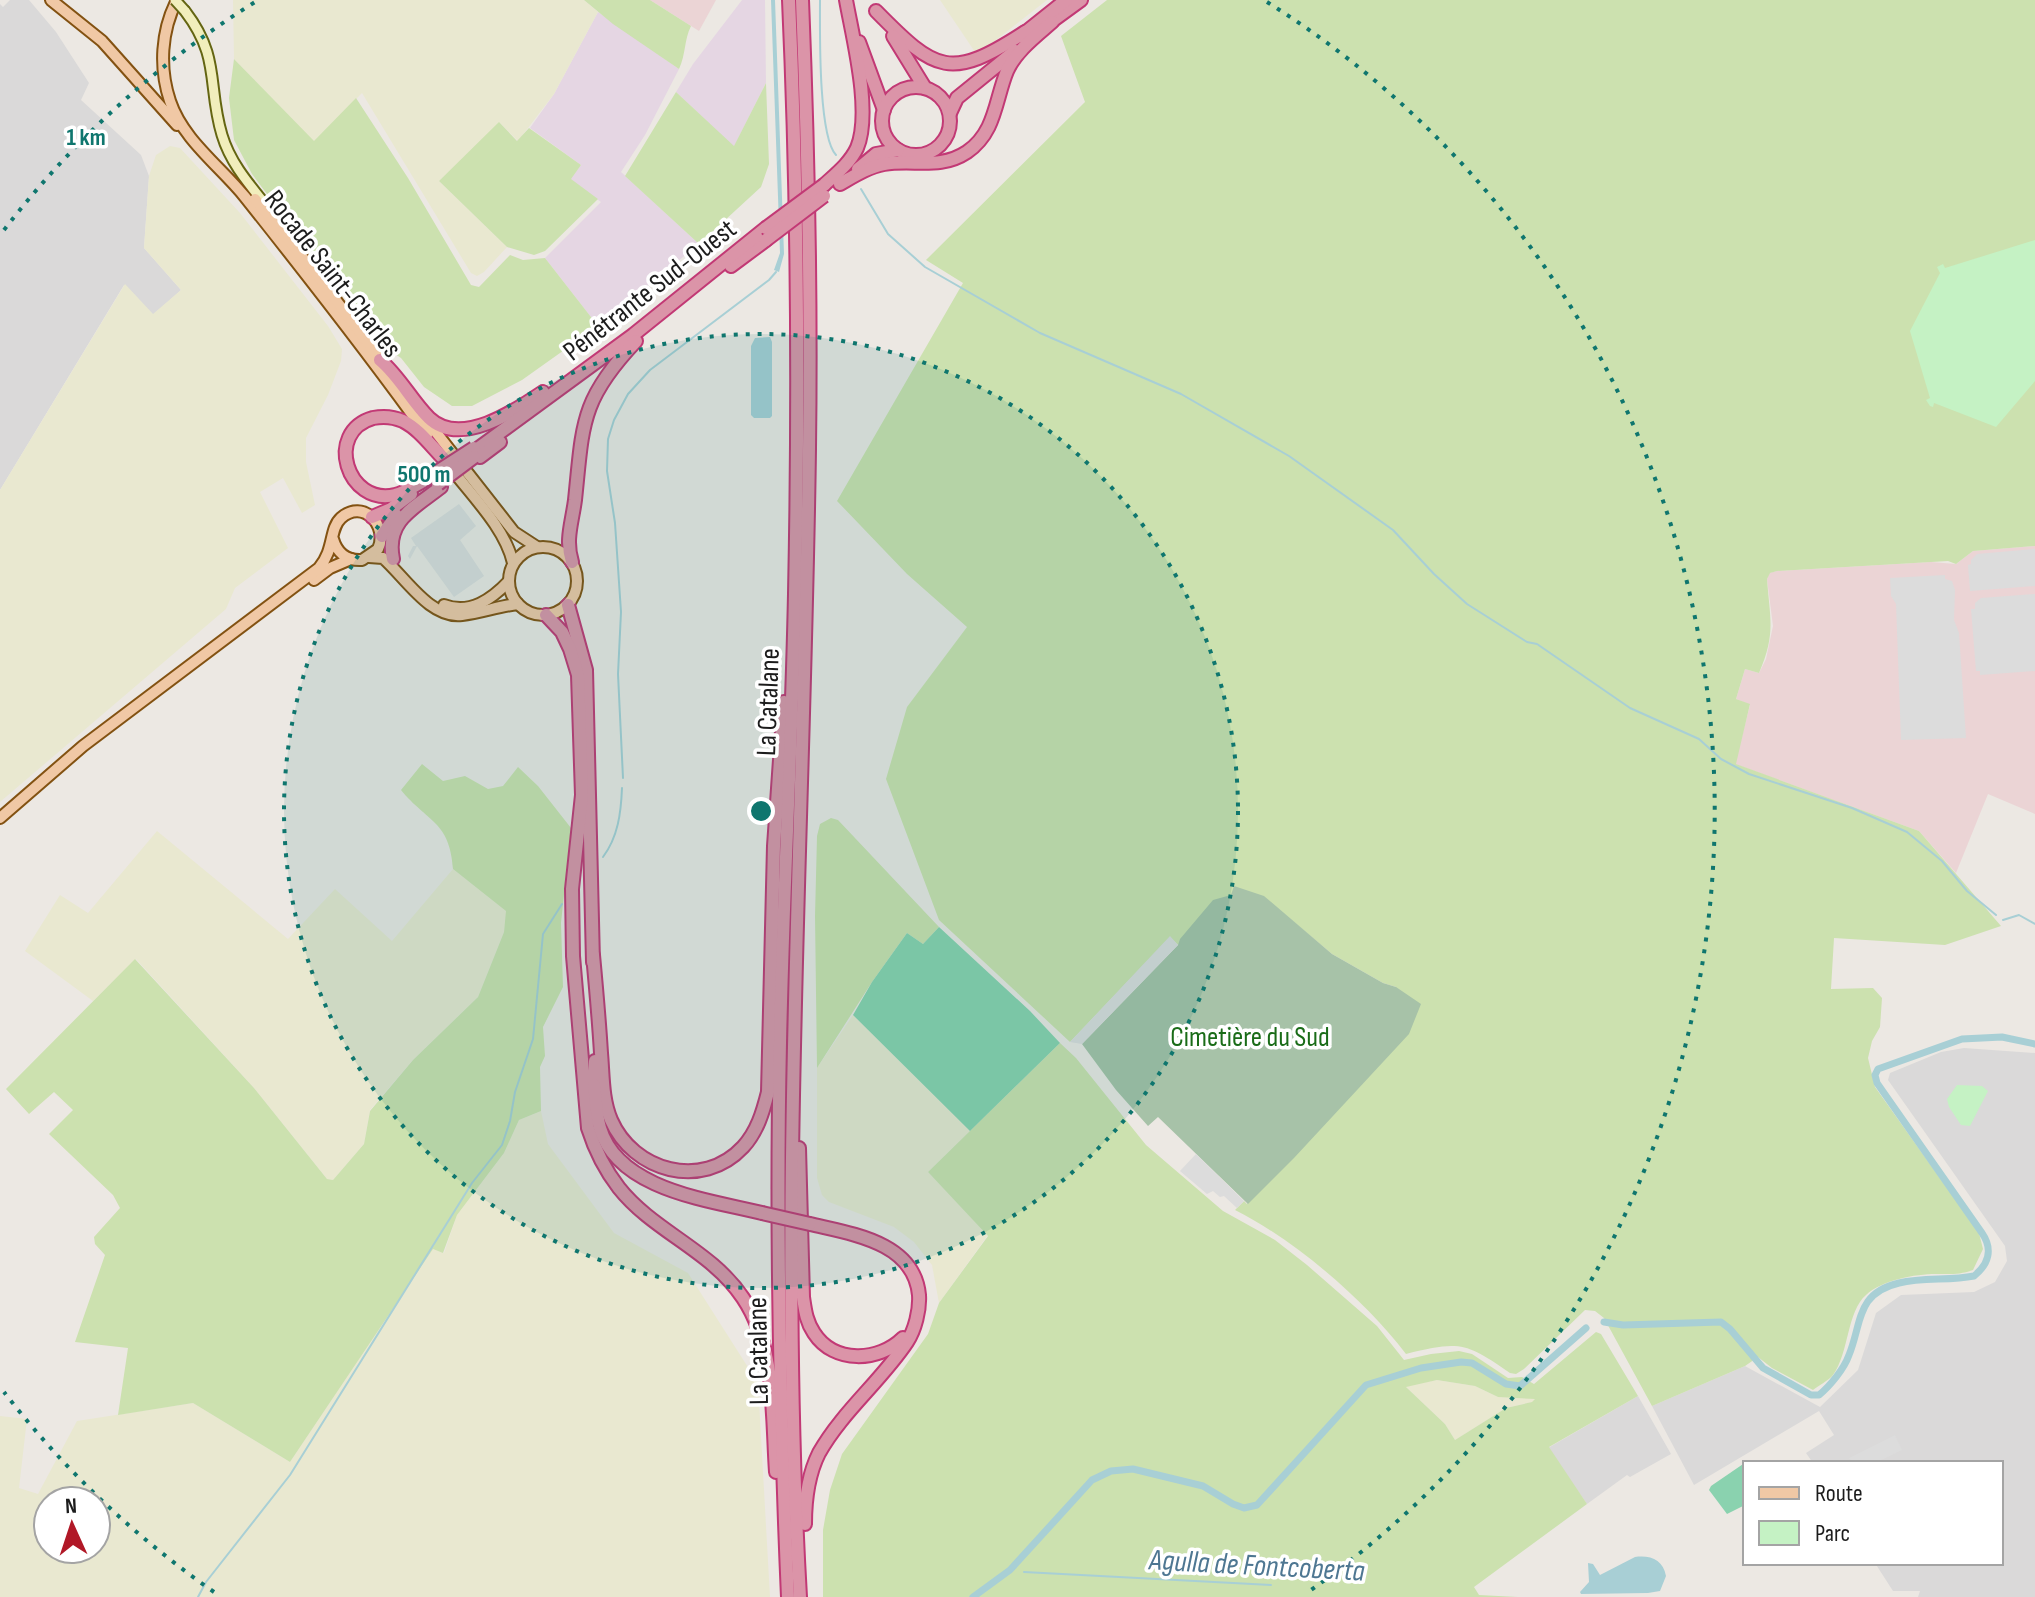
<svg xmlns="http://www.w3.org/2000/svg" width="2035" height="1597" viewBox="0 0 2035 1597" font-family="'Sofia Sans Condensed',sans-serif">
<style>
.residential{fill:#dad9d9}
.commercial{fill:#ebd4d5}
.industrial{fill:#e5d6e3}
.farmland{fill:#e9e8d0;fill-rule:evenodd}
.grass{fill:#cce1af;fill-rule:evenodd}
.cemetery{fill:#a7c2a8}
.park{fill:#c5f2c4}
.pitch{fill:#8ad2af}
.parking{fill:#dcdcdc}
.water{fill:#a8cfd5}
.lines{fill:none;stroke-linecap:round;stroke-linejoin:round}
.stream{stroke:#a8cfd5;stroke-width:2}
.canal{stroke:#a8cfd5;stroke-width:7}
.secondary-casing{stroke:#646512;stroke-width:13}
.primary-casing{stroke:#835212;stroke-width:14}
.highway-casing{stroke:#c23975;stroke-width:16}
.secondary{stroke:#f1eebc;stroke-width:9}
.primary{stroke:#f0c8a5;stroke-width:10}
.highway{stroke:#db94a8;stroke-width:12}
.secondary-bridge-casing{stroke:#646512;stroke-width:13;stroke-linecap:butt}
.highway-bridge-casing{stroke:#c23975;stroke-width:16;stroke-linecap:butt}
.secondary-bridge{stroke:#f1eebc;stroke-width:9}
.highway-bridge{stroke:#db94a8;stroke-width:12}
.ring{fill:none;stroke:#0f766e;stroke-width:4;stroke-dasharray:4 8}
.labels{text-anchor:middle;stroke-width:7;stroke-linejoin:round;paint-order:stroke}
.street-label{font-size:28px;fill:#1c1c1c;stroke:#fff}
.park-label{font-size:28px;fill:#1a6c18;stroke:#fff}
.water-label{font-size:30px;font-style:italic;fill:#4e7792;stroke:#fff}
.centre{fill:#0f766e;stroke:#fff;stroke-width:4}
.ring-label{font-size:24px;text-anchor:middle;font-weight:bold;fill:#0f766e;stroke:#fff;stroke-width:7;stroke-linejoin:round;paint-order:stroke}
</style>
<rect width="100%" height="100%" fill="#ece8e3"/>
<!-- residential -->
<g class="residential">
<path d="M10 0H29L56 32 89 83 81 100 141 155 149 176 144 248 181 290 153 315 124 285 0 490V4L3 7Z"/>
<path d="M1964 1048 2035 1053V1597H1918L1920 1591H1893L1875 1563H2001V1463H1813L1806 1453 1834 1435 1819 1411 1694 1485 1652 1406 1745 1366 1820 1407 1858 1370 1876 1313 1901 1295 1974 1292 1995 1282 2007 1261 2005 1246 1888 1080 1890 1073 1941 1052Z"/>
<path d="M1638 1396 1671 1454 1630 1477 1627 1475 1587 1504 1548 1448Z"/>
</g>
<!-- commercial -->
<g class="commercial">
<path d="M650 0H716L699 31Z"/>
<path d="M2035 546V814L1988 794 1956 873 1919 831 1735 764 1750 705 1736 699 1745 669 1759 673 1766 659 1773 626 1767 579 1769 573 1777 571 1931 562 1956 564 1973 551Z"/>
</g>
<!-- industrial -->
<g class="industrial">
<path d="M742 0H765L766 83 734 147 676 92 693 64Z"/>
<path d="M598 12 679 69 645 135 621 172 699 244 598 326 545 258 601 202 570 179 581 165 530 128 554 94Z"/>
</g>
<!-- farmland -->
<g class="farmland">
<path d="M233 0H584L598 12 554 94 518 141 500 123 439 181 507 247 484 272 477 276 471 273 362 93 314 142 234 59Z"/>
<path d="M940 0H1047L987 47 975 52Z"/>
<path d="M170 146 180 148 240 213 328 326 342 349 341 361 328 395 306 438V462L315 505 302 513 283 478 260 492 288 548 235 588 226 609 0 802V490L125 284 153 314 181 290 144 248 149 176 156 155Z"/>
<path d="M157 831 288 939 335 889 392 941 453 869 507 911 504 932 478 997 413 1060 370 1110 364 1144 333 1180 327 1179 254 1088 136 959 93 1001 25 951 60 895 88 913Z"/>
<path d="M853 1015 970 1131 928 1172 988 1235 939 1303 932 1265 914 1242 894 1227 829 1202 822 1195 817 1178V1068Z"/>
<path d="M541 1111 548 1144 614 1233 688 1273 758 1383 770 1597H0V1416L27 1419 19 1488 38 1494 77 1421 193 1403 290 1462 433 1249 444 1253 457 1215 504 1153 519 1120ZM48 1501H96V1549H48Z"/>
<path d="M1437 1380 1475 1386 1498 1397 1536 1398 1533 1402 1506 1408 1455 1440 1445 1424 1405 1386Z"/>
</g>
<!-- grass -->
<g class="grass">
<path d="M584 0H650L691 26C684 40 686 54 679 69L613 24Z"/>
<path d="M1107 0H2035V546L1973 551 1956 564 1948 561 1777 571 1770 573 1767 579C1770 619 1776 634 1759 673L1745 669 1736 699 1750 704 1736 764 1919 831 2001 926 1945 945 1834 938 1831 989 1873 988 1882 998 1880 1027 1872 1041 1868 1058 1875 1087 1979 1233 1983 1249 1973 1270C1959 1275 1951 1274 1936 1274 1915 1274 1882 1280 1866 1295 1847 1311 1849 1353 1833 1375 1828 1381 1819 1385 1813 1390L1772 1368 1758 1357 1745 1366 1652 1406 1604 1318 1595 1311 1585 1310 1524 1369 1516 1374 1510 1373C1465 1342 1460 1341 1406 1354 1366 1301 1295 1240 1235 1210L1244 1201 1247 1204 1396 987 1383 983 1332 954 1264 897 1232 895 1178 945 1170 937 1070 1042 939 920 886 779 907 707 967 627 907 574 837 501 963 283 926 260 1085 102 1061 36Z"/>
<path d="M234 59 314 141 356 98 408 178 471 285 479 287 510 255 523 260 545 258 598 326 522 380 472 406H452L424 387 401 358 379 343 252 174 234 140 229 98Z"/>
<path d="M766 83 769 164 761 187 699 244 625 176 676 92 734 146Z"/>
<path d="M499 122 517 141 529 128 581 165 571 179 598 199 545 251 534 255 507 247 439 181Z"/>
<path d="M422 764 443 781 465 776 488 789 503 786 518 767 538 786 571 828 561 923 563 987 543 1027 545 1056 540 1067 541 1111 519 1120 504 1153 457 1215 443 1253 433 1249 290 1462 193 1403 118 1415 128 1348 75 1342 105 1255 95 1244 94 1237 120 1208 113 1195 49 1134 73 1110 54 1092 29 1114 6 1089 135 959 254 1088 327 1179 333 1180 364 1144 370 1111 413 1060 478 997 504 932 506 911 453 869C450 821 427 822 401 790Z"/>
<path d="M831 818 838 820 939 927 923 944 907 933 872 982 817 1068 815 916 817 836 820 824Z"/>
<path d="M1060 1043 1076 1058 1146 1145 1223 1211 1275 1240 1307 1265 1377 1326 1404 1360 1431 1354 1459 1351 1472 1354 1508 1378 1522 1377 1534 1384 1596 1332 1601 1334 1638 1396 1549 1447 1587 1504 1474 1587 1479 1595 1518 1597H823V1530L830 1490 842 1454 928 1334 939 1303 988 1236 928 1172ZM1437 1380 1475 1386 1498 1397 1535 1399 1532 1402 1506 1408 1455 1440 1445 1424 1406 1387Z"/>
</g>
<!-- cemetery -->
<path class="cemetery" d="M1234 886 1264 896 1332 954 1383 983 1396 987 1421 1004 1409 1034 1294 1158 1248 1204 1158 1117 1148 1126 1116 1090 1082 1044 1178 945 1180 939 1213 900 1231 895Z"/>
<!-- park -->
<g class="park">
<path d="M2035 240V381L1996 427 1934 403 1933 407 1930 406 1926 400 1930 398 1910 331 1940 273 1937 267 1943 264 1945 268Z"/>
<path d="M1957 1085 1982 1086 1988 1091 1970 1126 1961 1125 1949 1107 1947 1099Z"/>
</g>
<!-- pitch -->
<g class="pitch">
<path d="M939 927 1030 1011 1060 1043 970 1131 853 1015 872 982 907 933 923 944Z"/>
<path d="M1749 1460 1758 1463H1745V1505L1727 1514 1709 1490 1711 1486Z"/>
</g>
<!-- parking -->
<g class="parking">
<path d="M459 504 476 526 460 540 484 576 454 597 417 546 410 559 408 556 413 546H416L411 538Z"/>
<path d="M2035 549V586L1970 591 1968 565 1971 564V560L1977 554Z"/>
<path d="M1945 575V579L1952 581 1955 590 1954 620 1959 633 1966 738 1901 740 1896 604 1891 596 1890 578Z"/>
<path d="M2035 594V671L1980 675V671H1976L1971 609H1975V603L1981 598Z"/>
<path d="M1170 936 1178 945 1082 1044 1070 1042Z"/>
<path d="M1196 1154 1244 1201 1237 1208 1224 1196 1220 1197 1213 1191 1207 1194 1180 1171Z"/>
<path d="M1895 1435 1902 1450 1875 1463H1852L1849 1458Z"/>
</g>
<!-- water -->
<g class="water">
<path d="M771 0H775L784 254 779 272 774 270 780 253Z"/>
<path d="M770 337 772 342V416L770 418H754L751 415V346L755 338Z"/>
<path d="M1635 1557C1651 1555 1663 1560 1666 1576L1660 1591 1648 1593 1581 1594 1580 1592 1589 1582 1588 1563 1593 1564 1600 1575Z"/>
</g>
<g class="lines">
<!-- stream -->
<g class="stream">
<path d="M820 0C820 29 818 136 836 155"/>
<path d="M861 189 888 234 925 267 1040 333 1181 394 1289 456 1393 530 1434 574 1467 604 1527 642 1537 644 1630 708 1699 739 1721 759 1749 774 1852 808 1907 832 1942 861 1967 891 1996 915"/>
<path d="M623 778 618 674 621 612 615 523 607 471 608 439 614 420 628 394 650 370 769 280 776 272"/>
<path d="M603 857C618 837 621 813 622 788"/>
<path d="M2003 920 2019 915 2035 924"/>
<path d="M1024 1572 1271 1585"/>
<path d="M198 1597 206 1582 290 1475 472 1183 502 1145 510 1121 515 1092 533 1039 543 934 562 904"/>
</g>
<!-- canal -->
<g class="canal">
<path d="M1604 1322 1623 1325 1721 1322 1730 1329 1763 1368 1811 1395H1819C1830 1386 1844 1369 1849 1355 1862 1323 1856 1293 1899 1283 1924 1277 1949 1281 1974 1276 1989 1264 1993 1249 1982 1233L1877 1083 1875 1075 1878 1069 1962 1039 2002 1037 2035 1044"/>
<path d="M973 1597 1010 1570 1092 1480 1111 1471 1133 1469 1203 1486 1233 1504 1244 1508 1257 1505 1366 1385 1421 1368 1461 1362 1472 1363 1506 1384 1520 1386 1586 1328"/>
</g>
<defs>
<path id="secondary" d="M185 11C221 58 207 85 222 135 230 162 248 183 265 204"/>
<g id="primary">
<path d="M51 0 102 41 177 125"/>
<path d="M177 0C161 31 159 68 170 101 183 140 220 166 245 197 307 275 369 354 427 435"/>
<path d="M255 199 317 275 385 366"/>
<path d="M424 417 514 532 537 547"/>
<path d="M450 467C472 496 505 528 513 563"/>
<circle cx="543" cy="581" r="34"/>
<path d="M369 557 383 558C405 577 430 619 462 615 481 613 499 606 518 604"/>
<path d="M314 580 330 568 351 559"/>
<path d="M444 605C470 615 492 599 509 581"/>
<path d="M0 818 83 746 319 568C335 549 329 529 341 518 363 498 389 526 378 549L362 560C347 561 337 553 333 539"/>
</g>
<g id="highway">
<path d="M876 11C936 72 950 81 1025 32"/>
<path d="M1048 24 1081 0"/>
<path d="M893 36 925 88"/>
<path d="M1021 36 1066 0"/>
<path d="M859 42 884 110"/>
<circle cx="916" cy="121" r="34"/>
<path d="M950 113 957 98 1015 51"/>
<path d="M858 169 876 154 898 150"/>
<path d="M840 184C854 176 868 167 884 164 914 159 940 170 967 152 996 132 995 100 1007 71 1016 51 1036 36 1052 22"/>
<path d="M824 185C836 174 850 163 857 148 872 112 853 39 846 0"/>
<path d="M731 266 766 240"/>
<path d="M380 360C400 377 411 400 429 418 460 448 515 411 543 392"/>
<path d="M476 450 633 335 766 228"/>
<path d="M480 457 500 442"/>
<path d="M423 481C414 486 405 493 395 495 347 506 324 432 373 418 383 416 394 417 403 421 419 429 431 446 444 459"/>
<path d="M372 517 391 509 411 494"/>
<path d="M382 536 396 515"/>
<path d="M393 559C385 521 414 508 441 487"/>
<path d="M572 562C565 540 572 523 575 500 583 424 580 400 636 341"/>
<path d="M568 605 586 670 593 962"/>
<path d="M546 615 562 632 570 649 578 675 582 795 572 889 573 956 588 1128C595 1150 605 1170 619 1188 654 1232 711 1250 743 1298 776 1347 772 1415 776 1472"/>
<path d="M593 955C596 987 599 1020 601 1053 603 1075 602 1099 611 1120 633 1171 702 1191 743 1147 757 1132 763 1112 768 1092L774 846 784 702"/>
<path d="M595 1061V1091"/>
<path d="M594 1085C596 1099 596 1114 600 1128 618 1190 709 1200 762 1213"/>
<path d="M799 1148 803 1297C805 1310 806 1321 814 1333 834 1364 879 1362 903 1338"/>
<path d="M805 1524C805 1500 808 1475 819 1453 842 1412 881 1381 907 1342 915 1330 920 1310 919 1295 914 1242 852 1234 810 1224"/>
<path d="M788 1597C780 1413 776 1228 780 1043 783 893 792 744 795 594 799 396 798 198 789 0"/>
<path d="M800 1597C778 1214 804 832 809 449 811 300 808 149 802 0"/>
</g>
</defs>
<!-- secondary casing -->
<use href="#secondary" class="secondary-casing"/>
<!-- primary casing -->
<use href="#primary" class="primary-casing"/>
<!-- highway casing -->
<use href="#highway" class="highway-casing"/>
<!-- secondary -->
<use href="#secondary" class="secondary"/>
<!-- primary -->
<use href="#primary" class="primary"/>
<!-- highway -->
<use href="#highway" class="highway"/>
<defs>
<path id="secondary-bridge" d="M175 0 185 11"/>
<g id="highway-bridge">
<path d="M766 228 824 185"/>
<path d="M766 240 824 196"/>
<path d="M423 481 474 448"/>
<path d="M438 484 474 457"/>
<path d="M762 1213 810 1224"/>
</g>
</defs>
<!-- secondary-bridge casing -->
<use href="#secondary-bridge" class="secondary-bridge-casing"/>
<!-- highway-bridge casing -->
<use href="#highway-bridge" class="highway-bridge-casing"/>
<!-- secondary-bridge -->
<use href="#secondary-bridge" class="secondary-bridge"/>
<!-- highway-bridge -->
<use href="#highway-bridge" class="highway-bridge"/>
</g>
<!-- distance rings -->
<circle cx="761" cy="811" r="477" fill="#0f766e" fill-opacity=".12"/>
<g class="ring">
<circle cx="761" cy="811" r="477"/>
<path d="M214 1592A954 954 0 0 1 4 1392M4 230A954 954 0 0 1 255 2M1267 2A954 954 0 0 1 1308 1592"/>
</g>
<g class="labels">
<!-- street labels -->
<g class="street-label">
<text transform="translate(334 273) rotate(52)" y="10">Rocade Saint-Charles</text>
<text transform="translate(649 289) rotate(-38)" y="10">Pénétrante Sud-Ouest</text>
<text transform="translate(767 702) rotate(-88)" y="10">La Catalane</text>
<text transform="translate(757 1351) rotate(-91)" y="10">La Catalane</text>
</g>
<!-- park labels -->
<g class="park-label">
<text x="1250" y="1046">Cimetière du Sud</text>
</g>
<!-- water labels -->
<g class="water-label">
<text transform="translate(1257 1565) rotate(3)" y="10">Agulla de Fontcoberta</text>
</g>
</g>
<circle cx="761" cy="811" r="12" class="centre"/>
<g class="ring-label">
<text x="86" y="145">1 km</text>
<text x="424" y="482">500 m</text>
</g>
<!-- legend -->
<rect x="1743" y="1461" width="260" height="104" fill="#ffffff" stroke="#a4a4a4" stroke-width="2"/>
<rect x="1759" y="1487" width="40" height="12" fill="#f0c8a5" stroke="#a4a4a4" stroke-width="2"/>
<text x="1815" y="1501" font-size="24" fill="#1c1c1c">Route</text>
<rect x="1759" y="1521" width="40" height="24" fill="#c5f2c4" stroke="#a4a4a4" stroke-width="2"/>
<text x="1815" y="1541" font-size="24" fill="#1c1c1c">Parc</text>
<!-- north arrow -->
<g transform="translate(72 1525) rotate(357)"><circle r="38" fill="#ffffff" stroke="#a4a4a4" stroke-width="2"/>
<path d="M0-6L14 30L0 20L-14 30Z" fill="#b11827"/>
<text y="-12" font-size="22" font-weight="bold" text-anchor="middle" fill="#1c1c1c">N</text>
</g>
</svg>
